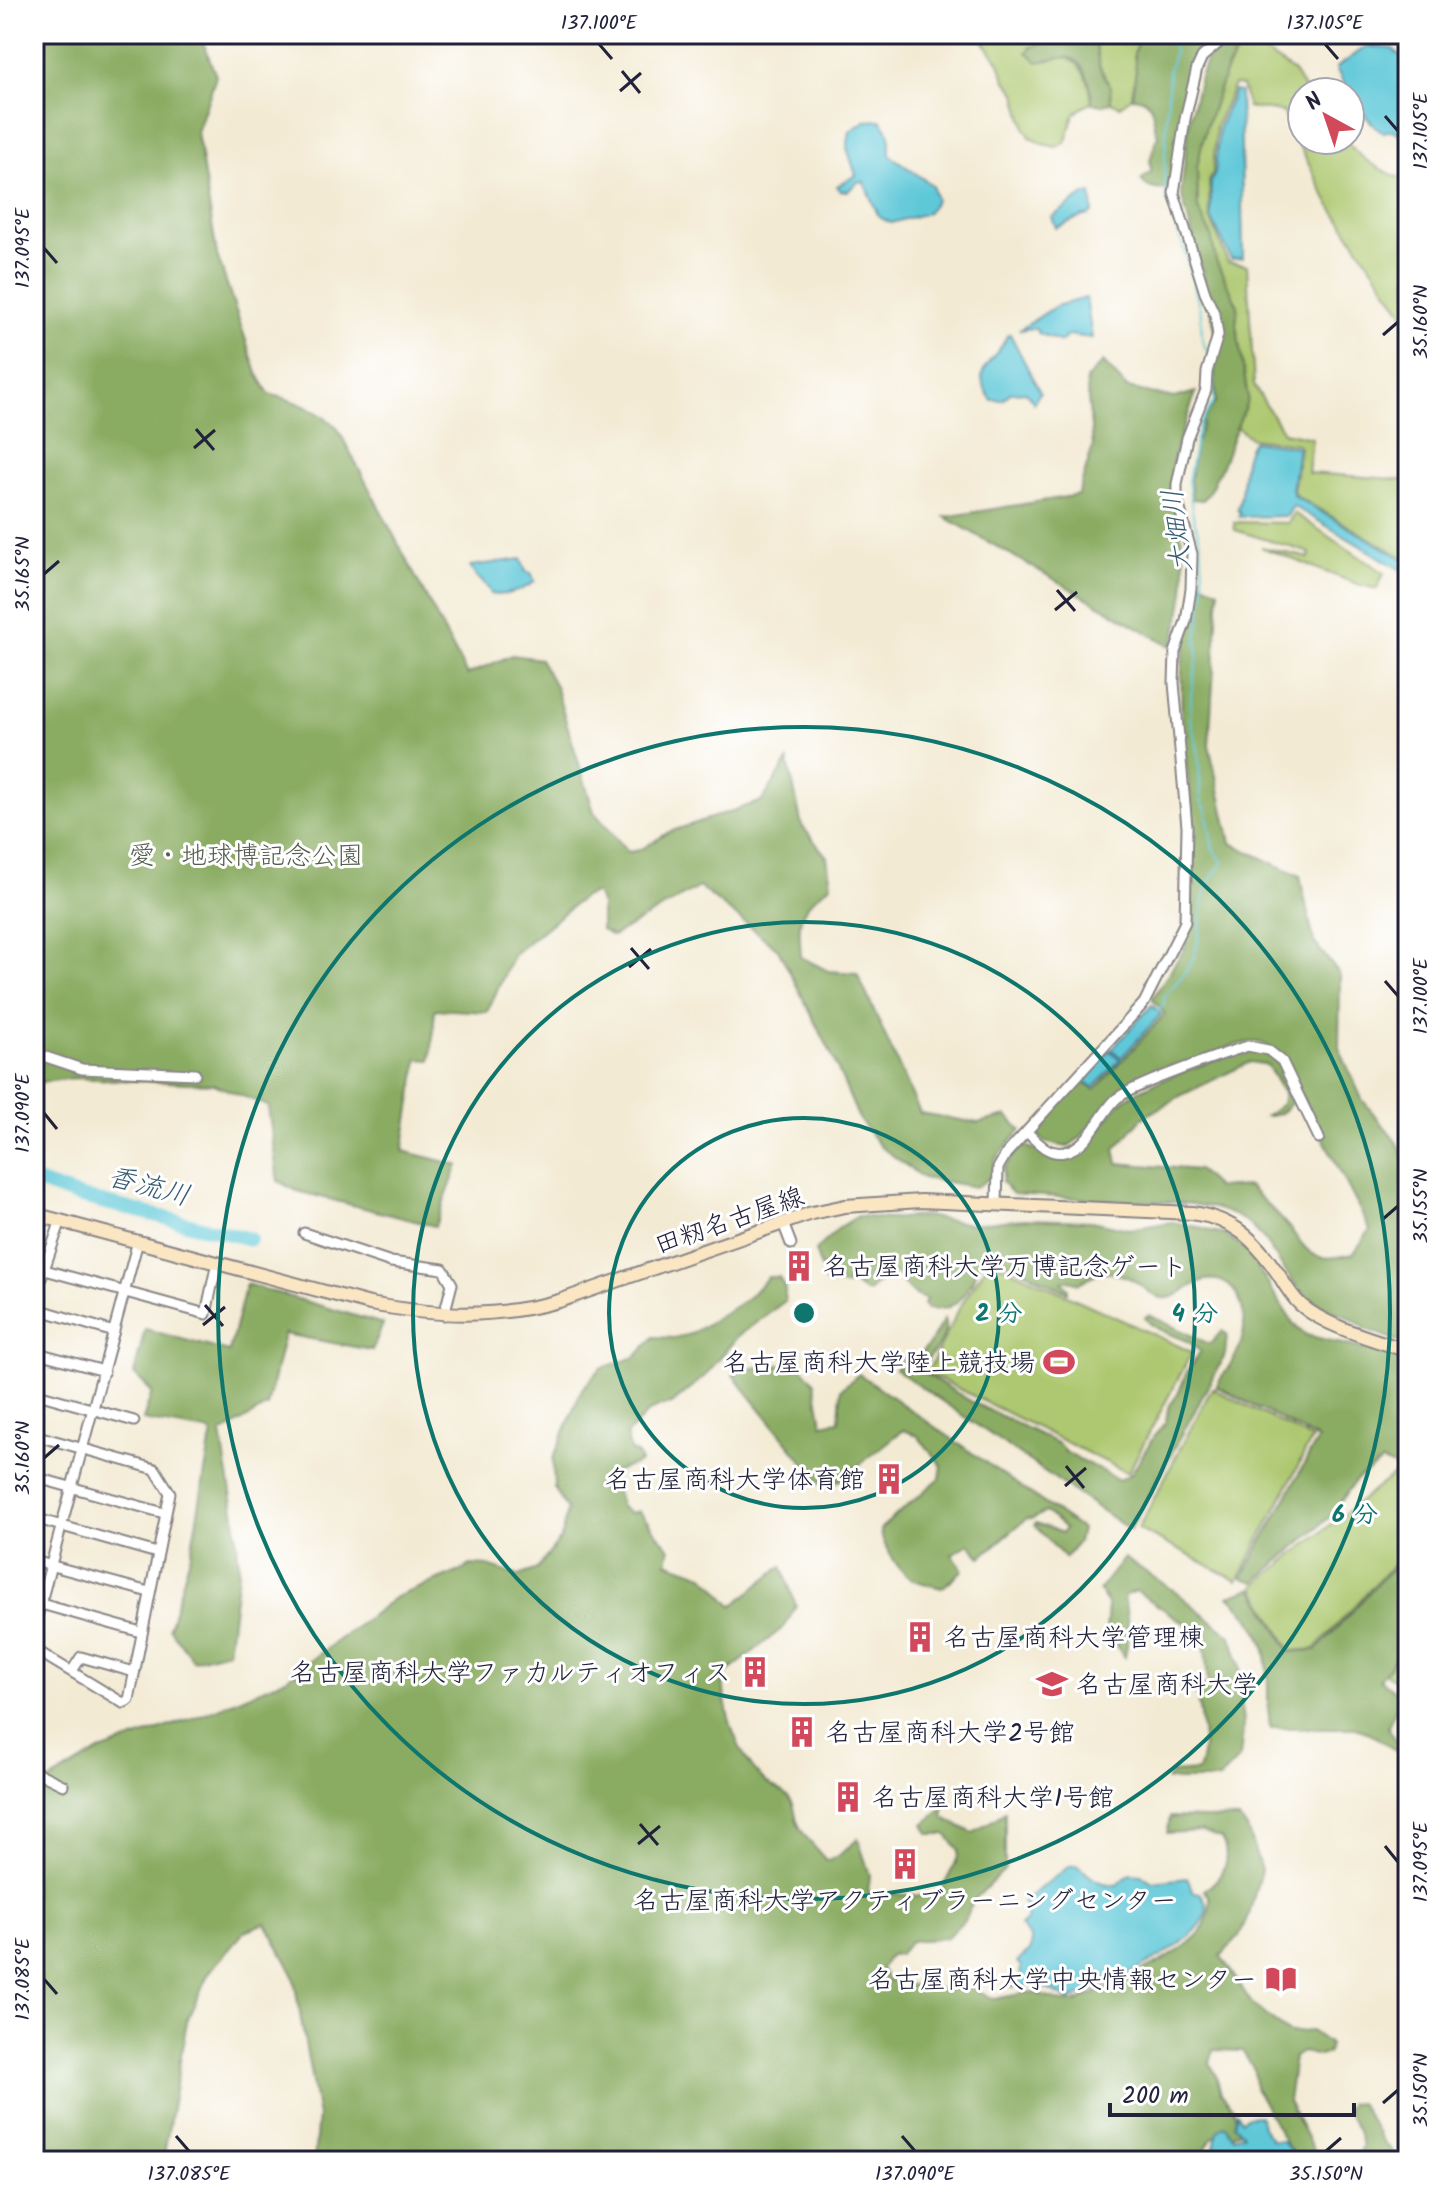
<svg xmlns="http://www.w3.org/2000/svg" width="1442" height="2195" viewBox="0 0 1442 2195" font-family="Kalam,'Klee One',sans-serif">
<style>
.green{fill:#adc86f;stroke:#687555;stroke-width:2}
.forest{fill:#8aac62;stroke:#56674e;stroke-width:2}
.water{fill:#5ec8d8;stroke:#40758a;stroke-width:2}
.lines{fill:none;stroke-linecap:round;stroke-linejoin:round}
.stream{stroke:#5ec8d8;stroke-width:2}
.river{stroke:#5ec8d8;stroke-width:14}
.minor-casing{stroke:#8a8687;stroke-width:13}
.secondary-casing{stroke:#8a8687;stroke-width:16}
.minor{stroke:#fff;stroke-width:9}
.secondary{stroke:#fbe6c4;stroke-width:12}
.ticks{fill:none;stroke:#22223b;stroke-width:3}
.ring{fill:none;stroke:#0f766e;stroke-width:4}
.labels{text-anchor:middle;stroke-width:6;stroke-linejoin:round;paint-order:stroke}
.park-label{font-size:26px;fill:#535c4d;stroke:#fff}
.street-label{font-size:26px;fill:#22223b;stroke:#fff}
.poi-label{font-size:26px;fill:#22223b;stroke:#fff;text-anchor:start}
.water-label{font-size:28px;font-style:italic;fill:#375c72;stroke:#fff}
.centre{fill:#0f766e;stroke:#fff;stroke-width:4}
.ring-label{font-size:24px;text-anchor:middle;font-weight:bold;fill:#0f766e;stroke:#fff;stroke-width:6;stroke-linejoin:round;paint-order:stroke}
.neatline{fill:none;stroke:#22223b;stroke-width:3}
.ticks-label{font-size:20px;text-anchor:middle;fill:#22223b}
</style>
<rect width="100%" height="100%" fill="#fff"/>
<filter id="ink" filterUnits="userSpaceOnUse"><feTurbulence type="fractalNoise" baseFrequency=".0125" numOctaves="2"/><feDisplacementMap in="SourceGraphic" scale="16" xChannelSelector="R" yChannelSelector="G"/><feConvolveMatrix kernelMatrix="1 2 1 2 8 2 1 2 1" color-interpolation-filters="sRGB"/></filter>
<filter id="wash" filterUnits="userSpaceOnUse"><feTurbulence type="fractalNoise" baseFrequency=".006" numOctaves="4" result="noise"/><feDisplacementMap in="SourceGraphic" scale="32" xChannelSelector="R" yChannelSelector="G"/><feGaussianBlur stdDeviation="1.8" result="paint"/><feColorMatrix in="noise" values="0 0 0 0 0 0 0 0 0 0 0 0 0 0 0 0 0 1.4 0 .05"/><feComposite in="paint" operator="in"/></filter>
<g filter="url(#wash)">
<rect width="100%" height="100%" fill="#f3ead3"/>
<!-- green -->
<g class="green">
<path d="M978 34H1032L1043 44 1031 47C1070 58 1088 57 1092 103 1066 114 1075 120 1065 143L1056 147 1043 144 1030 137 1025 128 1016 93 1006 81 998 61Z"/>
<path d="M1094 34H1139L1134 54 1136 70 1132 97 1120 106 1111 102 1110 87 1099 65Z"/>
<path d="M1236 34H1252L1266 53 1294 72 1306 92H1302V140H1346C1361 161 1384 172 1408 181V320L1328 202 1282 112 1248 107 1242 86 1234 85 1216 126 1213 172 1209 182 1210 217 1228 262 1247 265 1254 386 1283 432 1312 438 1308 473 1408 480V560L1296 496 1293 491 1300 447 1297 444 1250 438 1237 427 1248 398 1236 324 1238 306 1215 261 1211 235 1198 209 1197 167 1205 130 1225 73 1236 53 1234 43 1227 42Z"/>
<path d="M1294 513 1384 573 1377 589 1357 584 1261 547 1309 558 1310 553 1235 530 1234 522 1288 523Z"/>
<path d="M990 1260 1192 1352 1128 1473 927 1373 960 1307Z"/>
<path d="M1212 1388 1312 1439 1238 1581 1138 1529Z"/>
<path d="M1408 1463V1548L1315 1649 1291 1651 1254 1586Z"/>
<path d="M1408 1641V1689L1385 1673Z"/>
</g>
<!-- forest -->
<g class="forest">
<path d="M34 34H200L216 76 197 132 217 255 257 373 269 394C296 401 316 409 337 427L467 675 512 655 540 659 555 686 594 812 628 852 640 850 669 832 762 801 788 761 802 826 827 857 831 885C797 911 798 916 801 957L828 971 857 973 920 1113 978 1123 1007 1116 1021 1130 995 1160 992 1176 976 1187 923 1178 880 1146 859 1119 829 1049 778 949 699 887 613 936 601 930V905L596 893 583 897 514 954 487 1012 435 1009 431 1060 418 1059 403 1151 458 1165 435 1226 297 1191 278 1181 268 1106 213 1084 74 1078 34 1083Z"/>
<path d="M1056 34H1094L1099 65 1110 87 1111 102 1101 105 1092 103C1091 88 1088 63 1070 58 1062 56 1047 61 1038 62L1027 52C1033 44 1047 41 1056 34Z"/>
<path d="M1139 34H1222L1197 56 1189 85 1173 183 1170 188C1158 191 1148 190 1141 180L1151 172 1150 160 1158 135C1149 117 1160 99 1132 97L1136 70 1134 54Z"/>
<path d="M1227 42 1234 43 1236 52 1225 73 1205 130 1197 167 1198 209 1211 235 1216 261 1238 306 1236 324 1248 398 1221 468C1213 480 1214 488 1203 500L1192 499 1190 478 1195 447 1204 419 1216 402 1214 363 1218 345 1208 293 1181 193 1189 122 1200 77 1207 58Z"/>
<path d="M1103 362 1127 388 1174 398 1196 392 1174 455 1169 500 1175 505C1188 563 1189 583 1174 640L1171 646 945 517 1078 495 1093 446 1086 379Z"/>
<path d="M1198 581 1219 590 1209 745 1231 843 1300 876 1314 942 1340 975 1339 1048 1362 1099 1401 1148 1408 1174V1345L1366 1329C1354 1316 1321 1310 1303 1293 1282 1273 1272 1244 1250 1225 1216 1197 1148 1202 1106 1200 1075 1198 1044 1196 1013 1194L1002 1182 1004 1168 1021 1146C1038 1146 1049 1162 1068 1157 1093 1150 1102 1121 1119 1104 1140 1083 1215 1061 1245 1050 1280 1051 1282 1068 1295 1096 1289 1109 1280 1116 1266 1116L1282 1104 1284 1094 1267 1065 1250 1062 1182 1095 1141 1119 1115 1149 1118 1163 1198 1170 1217 1188 1248 1186C1260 1198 1274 1210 1285 1223 1310 1252 1309 1265 1353 1254L1370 1230 1282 1057C1261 1040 1259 1039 1232 1046L1122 1091 1107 1104 1080 1138 1067 1147 1044 1142 1034 1129 1080 1081 1095 1090 1165 1014 1152 999 1185 948 1192 893V811L1181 721 1182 665Z"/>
<path d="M858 1216 888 1219 925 1216 971 1224 1024 1219 1091 1221 1129 1229 1172 1222 1203 1228 1225 1235 1247 1251 1293 1323 1306 1335 1392 1356 1408 1363V1461L1397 1468 1382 1462 1355 1481 1332 1515 1255 1582 1242 1578 1318 1439 1216 1386C1224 1373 1237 1358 1241 1343 1250 1318 1240 1275 1206 1280 1190 1283 1179 1300 1162 1298 1151 1296 1145 1288 1136 1282 1126 1275 1113 1273 1101 1271L1079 1283 1069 1280 1062 1282 1068 1289 1067 1292 993 1256 980 1262C969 1289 961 1313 927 1309L924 1305 926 1299C912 1296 905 1286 897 1274L888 1273 870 1291 865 1292 852 1283 845 1286 826 1283 815 1251 840 1227Z"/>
<path d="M768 1277H779L785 1289V1301L737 1337 706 1375 672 1404 660 1406 649 1412 626 1435 631 1452 637 1454 641 1462 611 1473 621 1507 630 1513 639 1511 670 1549 667 1562 704 1575 732 1606C750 1593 764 1579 782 1566L796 1606 785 1626 723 1676C724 1713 736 1753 763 1780 772 1789 785 1791 792 1802 795 1808 795 1815 797 1821 803 1836 816 1849 827 1861L838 1856 858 1839 870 1875 868 1892 938 1897C942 1885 961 1860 958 1850 956 1845 949 1838 946 1834H929L924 1824 944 1808V1818L973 1833 1005 1812V1869L974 1900 965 1919 946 1938 911 1941 899 1954 890 1955 881 1968 888 1981 899 1980 905 1984 950 1990 971 1987 994 1999 1031 1992 1063 2002H1076C1110 1985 1170 1963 1196 1937 1206 1927 1210 1911 1210 1897L1204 1890C1223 1879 1232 1858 1221 1838L1200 1831 1167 1833 1170 1817 1239 1819 1247 1828 1261 1870 1249 1915 1239 1936 1221 1956 1253 2005 1289 2033 1311 2031 1329 2044 1328 2053 1319 2056 1302 2052 1294 2057 1288 2101 1316 2155 1335 2161H1299L1286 2144 1255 2088 1254 2069 1242 2051 1213 2050 1210 2063 1216 2075 1221 2093 1233 2108 1241 2131 1232 2134 1223 2132 1211 2139 1206 2148 1210 2161H314L318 2116 293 1974 266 1923 245 1931 209 1972 187 2020 163 2161H34V1790L100 1751 204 1714 286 1679 396 1597 458 1572 471 1565 488 1566 519 1576 537 1569 561 1538 567 1510 554 1488 553 1459 582 1389 601 1368 636 1357 654 1337 674 1338 691 1334 748 1298Z"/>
<path d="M246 1284 383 1324 372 1350 284 1334 267 1406 221 1434 235 1516 239 1567 228 1651 193 1660 169 1628 191 1553 212 1432 143 1420 152 1392 134 1374 145 1329 229 1352Z"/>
<path d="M1149 1315 1207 1343H1211L1222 1331 1227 1334 1225 1355 1130 1530 895 1369 905 1357H917L928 1346 944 1319C951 1340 928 1354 921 1371L972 1402 1059 1444 1065 1452 1119 1480 1131 1474 1154 1436 1166 1422 1168 1408 1178 1394 1187 1372 1200 1352C1186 1333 1156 1336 1145 1317Z"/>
<path d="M767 1364 801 1366 815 1383 822 1424 839 1421 841 1389 859 1374 1081 1529 1078 1542 1065 1558 1034 1525 1036 1523 1062 1533 1065 1528 1046 1512 1032 1519 1027 1518 981 1557 969 1544 952 1554 963 1570 942 1588C932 1585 918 1583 910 1578 898 1570 879 1540 881 1528L940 1478 942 1466 917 1435 903 1430 839 1481 821 1484 733 1375C744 1367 755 1370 767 1364Z"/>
<path d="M1408 1550V1639L1380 1679 1401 1697 1388 1726C1392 1738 1403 1743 1405 1757L1370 1733 1355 1728H1270C1263 1667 1281 1644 1229 1596L1253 1588 1290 1652 1317 1650Z"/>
<path d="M1124 1558 1175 1591 1231 1636 1240 1665 1243 1730 1240 1757 1219 1780H1168L1172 1773 1198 1771C1208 1746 1200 1717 1196 1691L1208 1683 1204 1636 1136 1591 1124 1596 1129 1633 1125 1657 1106 1633 1108 1605 1099 1590Z"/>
<path d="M1359 2102 1382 2140 1393 2153 1396 2161H1343L1358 2154 1362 2146 1358 2131 1346 2111 1350 2103Z"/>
</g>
<!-- water -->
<g class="water">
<path d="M1367 46 1393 49 1408 63V139L1393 130 1383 132C1364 120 1346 89 1336 68Z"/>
<path d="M1234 91 1240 92 1243 258 1231 259 1211 217V182L1215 173 1219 127Z"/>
<path d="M881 120 890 134V155L932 185 936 200 927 213 891 223 879 217 864 182 859 181 848 191H841L837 186 856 175 847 148 850 131 865 121Z"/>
<path d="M1086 194H1091L1093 212 1088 216H1083L1056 228 1052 217Z"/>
<path d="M1086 298 1092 338 1068 335 1061 342 1038 333 1035 328 1019 330 1056 306Z"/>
<path d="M1010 334 1040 392 1034 403 1026 392 1010 393 1003 400H992C965 367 1001 359 1007 335Z"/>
<path d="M1253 441 1298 447 1292 490 1294 496 1408 562V574L1293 506 1287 516 1238 517 1240 513 1237 509C1246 489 1239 460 1253 441Z"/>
<path d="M521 559 526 572 531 573 535 581C525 590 504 597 491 594 487 581 474 579 470 566Z"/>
<path d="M1152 1005 1161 1014 1121 1058 1112 1049Z"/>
<path d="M1110 1050 1120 1060 1093 1088 1083 1079Z"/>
<path d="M1076 1865C1094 1877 1092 1883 1117 1885L1130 1874 1141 1875 1153 1882 1187 1878 1193 1892 1200 1893C1238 1934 1098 1987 1073 1999L1069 2000C1047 1988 1037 1982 1011 1987L1020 1980 1021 1967 1017 1962 1030 1951 1031 1938 1020 1926 1026 1921 1027 1908 1022 1902 1070 1866Z"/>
<path d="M1237 2112 1242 2120 1247 2117 1260 2116 1262 2127 1272 2140 1282 2141 1298 2161H1211L1218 2130 1225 2125 1234 2137 1243 2134 1234 2124Z"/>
</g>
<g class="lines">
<!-- stream -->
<g class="stream">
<path d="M1172 34 1174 53 1169 70 1164 179 1167 200 1188 262 1201 314 1202 339 1209 356"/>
<path d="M1158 1011 1164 1004V996C1175 984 1188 972 1194 956 1206 921 1194 892 1223 863L1213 849 1206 809 1201 800 1198 750 1190 718 1191 693 1198 657 1197 638 1204 590 1201 543 1193 516 1188 481 1199 426 1214 402 1213 365"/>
</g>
<!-- river -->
<path class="river" d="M34 1181 74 1195 250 1239"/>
</g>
</g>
<g filter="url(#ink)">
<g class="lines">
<defs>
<g id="minor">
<path d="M34 1053 82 1069 195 1074"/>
<path d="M1027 1132C1037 1142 1048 1155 1064 1152 1089 1147 1099 1116 1115 1100 1129 1086 1225 1053 1248 1046L1268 1050 1282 1061 1319 1138"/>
<path d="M997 1204 998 1168 1006 1154 1144 1003 1185 922 1187 827 1174 683 1175 652 1186 621 1191 589 1192 554 1177 498V484L1187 438 1206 390 1207 372 1218 335 1215 315 1205 293 1174 193 1185 119 1197 68 1202 57 1229 34"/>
<path d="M783 1223 791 1244"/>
<path d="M304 1233 391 1262 443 1269 452 1284 444 1315"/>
<path d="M45 1270 206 1314 217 1262"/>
<path d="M34 1299 61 1220"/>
<path d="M34 1308 114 1332"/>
<path d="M34 1352 104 1371"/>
<path d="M34 1393 134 1421"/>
<path d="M34 1435 155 1469 170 1493 129 1700 123 1703 34 1649"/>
<path d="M34 1477 164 1513"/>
<path d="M34 1518 157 1553"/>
<path d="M34 1561 149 1592"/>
<path d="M34 1602 141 1632"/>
<path d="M34 1628 138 1241"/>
<path d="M72 1671 81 1657 134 1672"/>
<path d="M34 1771 63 1785"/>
</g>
<path id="secondary" d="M34 1214 370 1304C437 1316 492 1319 559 1301L812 1213 845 1206 921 1201 1192 1213C1235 1219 1255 1240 1279 1275 1285 1285 1292 1297 1301 1305 1326 1327 1376 1340 1408 1351"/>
</defs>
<!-- minor casing -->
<use href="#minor" class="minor-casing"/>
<!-- secondary casing -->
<use href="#secondary" class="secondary-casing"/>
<!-- minor -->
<use href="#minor" class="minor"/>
<!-- secondary -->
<use href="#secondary" class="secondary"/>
</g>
</g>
<!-- ticks -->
<path class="ticks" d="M599 44 612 59M1325 44 1338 59M622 71 640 93M620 91 641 73M1385 116 1398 131M44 248 57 263M1383 335 1398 322M196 429 214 450M194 448 215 430M44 574 59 561M1057 590 1075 611M1055 610 1077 592M631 948 649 969M629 967 651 949M1385 981 1398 996M44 1113 57 1129M1383 1219 1398 1206M205 1305 223 1326M203 1325 225 1307M44 1458 59 1445M1066 1466 1084 1488M1065 1486 1086 1468M640 1824 658 1845M638 1844 660 1826M1385 1846 1398 1862M44 1979 57 1994M1383 2103 1398 2090M176 2136 189 2151M902 2136 915 2151M1326 2151 1341 2138"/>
<!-- distance rings -->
<g class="ring">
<circle cx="804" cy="1313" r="195"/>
<circle cx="804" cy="1313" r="391"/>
<circle cx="804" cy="1313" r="586"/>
</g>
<!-- icons -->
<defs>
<symbol id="building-bare" viewBox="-9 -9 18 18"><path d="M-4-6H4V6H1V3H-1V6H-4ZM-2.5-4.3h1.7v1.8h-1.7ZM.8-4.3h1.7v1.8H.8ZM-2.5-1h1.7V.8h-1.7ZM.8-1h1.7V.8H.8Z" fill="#d1495b" stroke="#fff" stroke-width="2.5" paint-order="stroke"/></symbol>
<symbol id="stadium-bare" viewBox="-9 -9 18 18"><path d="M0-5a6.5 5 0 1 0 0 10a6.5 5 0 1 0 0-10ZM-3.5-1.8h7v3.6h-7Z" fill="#d1495b" stroke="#fff" stroke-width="2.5" paint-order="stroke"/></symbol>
<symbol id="university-bare" viewBox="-9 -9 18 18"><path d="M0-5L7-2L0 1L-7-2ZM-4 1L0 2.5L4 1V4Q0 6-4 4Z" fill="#d1495b" stroke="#fff" stroke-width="2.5" paint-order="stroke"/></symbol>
<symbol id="library-bare" viewBox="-9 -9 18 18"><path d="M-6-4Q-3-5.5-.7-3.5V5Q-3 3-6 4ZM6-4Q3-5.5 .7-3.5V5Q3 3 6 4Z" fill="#d1495b" stroke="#fff" stroke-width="2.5" paint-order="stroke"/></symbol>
</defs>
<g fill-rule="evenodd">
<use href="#building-bare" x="777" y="1244" width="44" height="44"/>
<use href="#stadium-bare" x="1037" y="1340" width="44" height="44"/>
<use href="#building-bare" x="867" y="1457" width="44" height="44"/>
<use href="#building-bare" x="898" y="1615" width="44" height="44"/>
<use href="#building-bare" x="733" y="1650" width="44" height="44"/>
<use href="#university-bare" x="1030" y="1662" width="44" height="44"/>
<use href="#building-bare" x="780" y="1710" width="44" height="44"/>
<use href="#building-bare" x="826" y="1775" width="44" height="44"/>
<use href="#building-bare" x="883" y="1842" width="44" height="44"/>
<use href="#library-bare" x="1259" y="1957" width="44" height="44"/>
</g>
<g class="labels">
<!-- park labels -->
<g class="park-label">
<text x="246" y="864">愛・地球博記念公園</text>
</g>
<!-- street labels -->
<g class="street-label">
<text transform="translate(729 1220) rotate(-19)" y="9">田籾名古屋線</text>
</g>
<!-- poi labels -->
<g class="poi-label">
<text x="823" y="1275">名古屋商科大学万博記念ゲート</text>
<text x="1035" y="1371" text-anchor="end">名古屋商科大学陸上競技場</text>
<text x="865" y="1488" text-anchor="end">名古屋商科大学体育館</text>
<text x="944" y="1646">名古屋商科大学管理棟</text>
<text x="731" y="1681" text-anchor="end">名古屋商科大学ファカルティオフィス</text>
<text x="1076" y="1693">名古屋商科大学</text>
<text x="826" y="1741">名古屋商科大学2号館</text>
<text x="872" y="1806">名古屋商科大学1号館</text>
<text x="905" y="1909" text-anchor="middle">名古屋商科大学アクティブラーニングセンター</text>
<text x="1257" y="1988" text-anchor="end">名古屋商科大学中央情報センター</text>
</g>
<!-- water labels -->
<g class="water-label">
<text transform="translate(1176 531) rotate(-97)" y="10">大畑川</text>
<text transform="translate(149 1185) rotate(15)" y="10">香流川</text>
</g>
</g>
<circle cx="804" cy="1313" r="12" class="centre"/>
<g class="ring-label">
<text x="999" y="1321">2 分</text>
<text x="1195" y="1321">4 分</text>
<text x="1355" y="1522">6 分</text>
</g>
<!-- margin -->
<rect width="1442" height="2195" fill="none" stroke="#fff" stroke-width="88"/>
<!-- north arrow -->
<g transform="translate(1326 116) rotate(320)"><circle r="38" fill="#ffffff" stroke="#a7a7b1" stroke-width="2"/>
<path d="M0-6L14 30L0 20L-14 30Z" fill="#d1495b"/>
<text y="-12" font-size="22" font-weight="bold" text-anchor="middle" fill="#22223b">N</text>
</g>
<!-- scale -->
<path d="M1110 2103v12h244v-12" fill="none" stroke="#22223b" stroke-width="4"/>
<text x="1122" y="2103" font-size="24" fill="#22223b" stroke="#ffffff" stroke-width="6" paint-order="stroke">200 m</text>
<rect x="44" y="44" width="1354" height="2107" class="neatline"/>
<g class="ticks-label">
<text x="599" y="29">137.100°E</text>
<text x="1325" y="29">137.105°E</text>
<text transform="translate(1420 131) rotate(-90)" y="7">137.105°E</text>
<text transform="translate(22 248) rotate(-90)" y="7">137.095°E</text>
<text transform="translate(1420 322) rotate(-90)" y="7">35.160°N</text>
<text transform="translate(22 574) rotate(-90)" y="7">35.165°N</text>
<text transform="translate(1420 996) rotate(-90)" y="7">137.100°E</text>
<text transform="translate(22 1113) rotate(-90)" y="7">137.090°E</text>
<text transform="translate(1420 1206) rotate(-90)" y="7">35.155°N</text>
<text transform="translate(22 1458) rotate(-90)" y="7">35.160°N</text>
<text transform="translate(1420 1862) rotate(-90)" y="7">137.095°E</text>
<text transform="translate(22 1979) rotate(-90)" y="7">137.085°E</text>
<text transform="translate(1420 2090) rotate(-90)" y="7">35.150°N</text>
<text x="189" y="2180">137.085°E</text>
<text x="915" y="2180">137.090°E</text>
<text x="1326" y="2180">35.150°N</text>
</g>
</svg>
